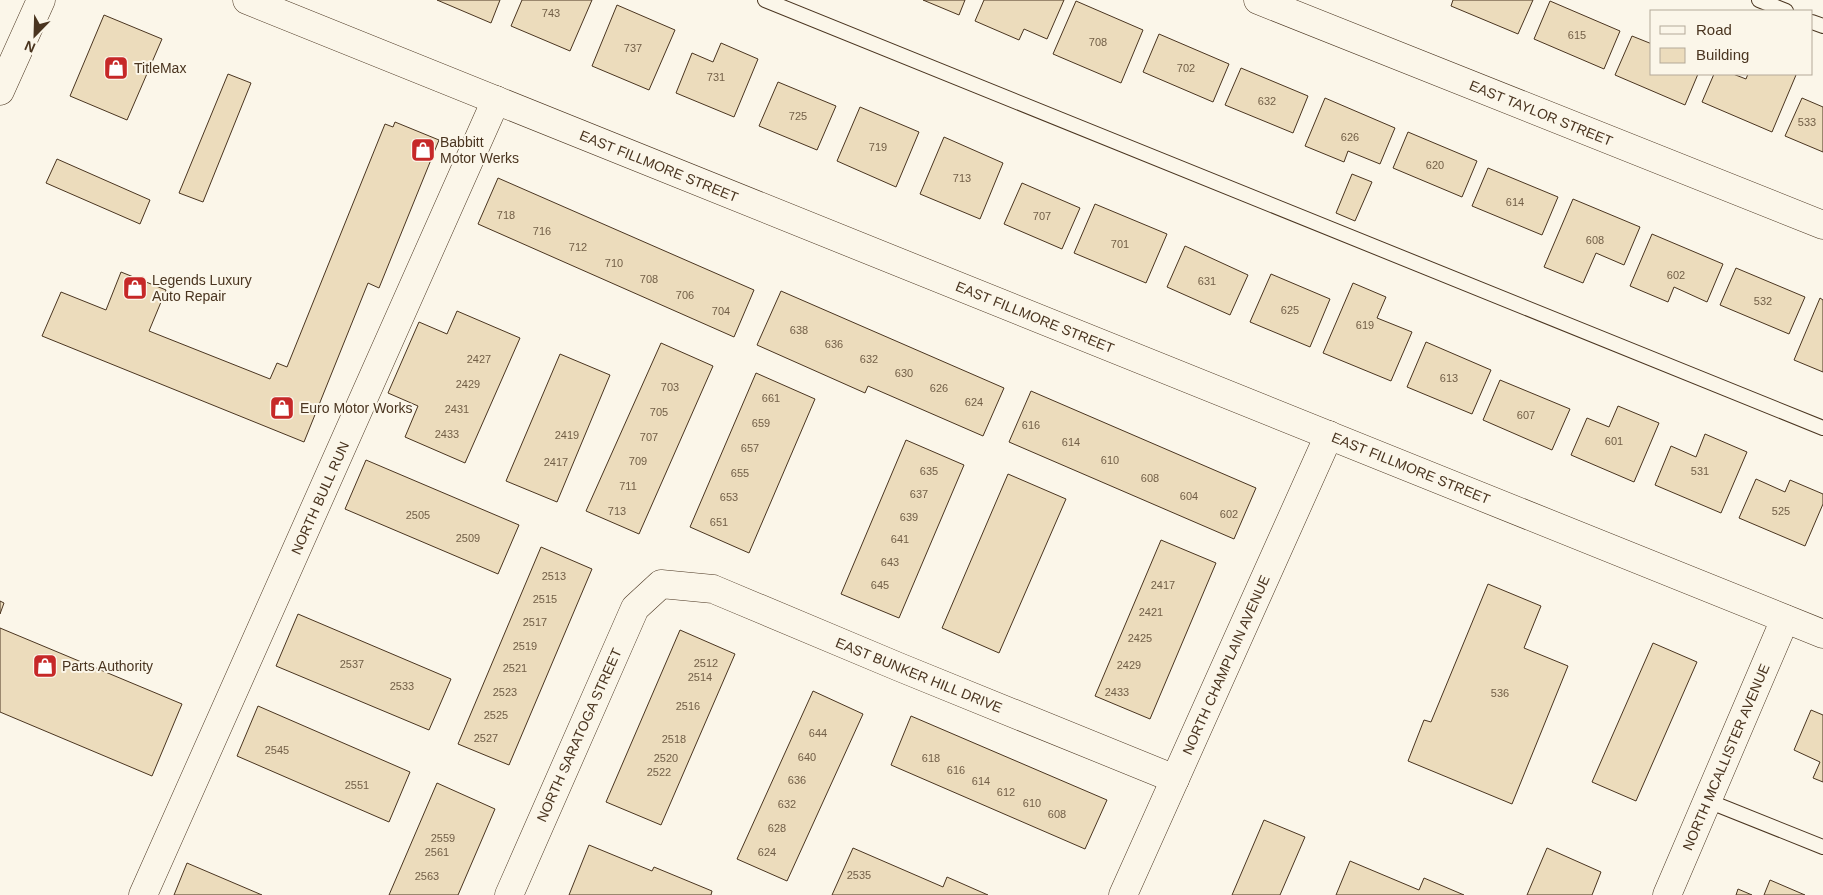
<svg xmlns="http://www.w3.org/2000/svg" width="1823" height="895" viewBox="0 0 1823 895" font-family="Helvetica,sans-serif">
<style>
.building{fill:#ecdcbc;stroke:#4a3520}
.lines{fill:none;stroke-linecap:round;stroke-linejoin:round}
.lane-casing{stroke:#4a3520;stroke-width:16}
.street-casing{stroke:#4a3520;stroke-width:29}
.primary-casing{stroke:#4a3520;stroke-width:29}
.lane{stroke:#fbf6e9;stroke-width:14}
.street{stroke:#fbf6e9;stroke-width:28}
.primary{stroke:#fbf6e9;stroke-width:28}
.labels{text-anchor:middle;stroke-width:4;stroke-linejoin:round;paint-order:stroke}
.number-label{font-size:11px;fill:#725f47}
.poi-label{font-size:14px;fill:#4a3520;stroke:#fbf6e9;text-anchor:start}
.street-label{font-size:14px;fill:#4a3520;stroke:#fbf6e9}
</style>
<rect width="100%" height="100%" fill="#fbf6e9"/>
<!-- building -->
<g class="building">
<path d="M437 0H500L491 23Z"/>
<path d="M522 0H592L570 51 511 26Z"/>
<path d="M923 0H965L959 15Z"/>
<path d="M984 0H1064L1047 39 1024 29 1019 40 975 21Z"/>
<path d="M1453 0H1533L1518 34 1451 6Z"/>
<path d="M1076 1 1143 30 1121 83 1053 54Z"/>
<path d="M1550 1 1620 31 1604 69 1534 39Z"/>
<path d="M617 5 675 30 649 90 592 66Z"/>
<path d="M104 15 162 39 127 120 70 96Z"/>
<path d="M1159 34 1229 64 1213 102 1143 72Z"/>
<path d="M1632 36 1652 44V74H1698L1685 105 1615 75Z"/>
<path d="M721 43 758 59 734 117 676 93 692 53 713 62Z"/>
<path d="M1241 68 1308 96 1293 133 1225 105Z"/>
<path d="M228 74 251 83 203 202 179 193Z"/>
<path d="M1714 74H1733L1746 79 1748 74H1793L1796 75 1772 132 1702 102Z"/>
<path d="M778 82 836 106 817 150 759 126Z"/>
<path d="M1325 98 1395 128 1380 164 1348 151 1344 162 1305 146Z"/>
<path d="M1802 98 1823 107V152L1785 136Z"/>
<path d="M860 107 919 132 896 187 837 161Z"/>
<path d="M395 122 439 140 379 288 368 283 304 442 42 336 61 292 106 310 121 272 166 290 149 331 270 379 277 363 287 367 385 124 393 127Z"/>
<path d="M1408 132 1477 161 1462 197 1393 168Z"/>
<path d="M944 137 1003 163 980 219 920 194Z"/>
<path d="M57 159 150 200 140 224 46 183Z"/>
<path d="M1488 168 1558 197 1542 235 1472 206Z"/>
<path d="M1352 174 1372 182 1355 221 1336 213Z"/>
<path d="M498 178 754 290 734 337 478 224Z"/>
<path d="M1022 183 1080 208 1062 249 1004 224Z"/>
<path d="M1573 199 1640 227 1624 265 1596 253 1583 283 1544 267Z"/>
<path d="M1095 204 1167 234 1146 283 1074 253Z"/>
<path d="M1652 234 1723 264 1707 302 1674 287 1668 302 1630 286Z"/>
<path d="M1185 246 1248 275 1230 315 1167 287Z"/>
<path d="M1736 268 1805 297 1789 334 1720 305Z"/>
<path d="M1271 274 1330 299 1310 347 1250 322Z"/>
<path d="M1353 283 1386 297 1377 318 1412 332 1391 381 1323 353Z"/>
<path d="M781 291 1004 388 983 436 868 386 865 393 757 345Z"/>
<path d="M1820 298 1823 300V372L1794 360Z"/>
<path d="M457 311 520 338 465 463 405 437 418 406 388 393 419 322 447 334Z"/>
<path d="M1426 342 1491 370 1472 414 1407 387Z"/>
<path d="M661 343 713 366 639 534 586 511Z"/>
<path d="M560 354 610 375 557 502 506 481Z"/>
<path d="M756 373 815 399 749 553 690 527Z"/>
<path d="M1500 380 1570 409 1552 450 1483 420Z"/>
<path d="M1031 391 1256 488 1234 539 1009 442Z"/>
<path d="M1618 406 1659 423 1634 482 1571 455 1587 418 1609 427Z"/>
<path d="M1705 434 1747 452 1721 513 1655 485 1671 446 1696 457Z"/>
<path d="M906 440 964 465 899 618 841 594Z"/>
<path d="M366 460 519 525 498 574 345 509Z"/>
<path d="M1008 474 1066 499 999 653 942 628Z"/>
<path d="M1756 479 1785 492 1790 480 1823 494V504L1805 546 1739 518Z"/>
<path d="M1161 540 1216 563 1150 719 1095 696Z"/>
<path d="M541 547 592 569 509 765 458 744Z"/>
<path d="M1488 584 1541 606 1524 648 1568 666 1512 804 1408 761 1424 720 1431 722Z"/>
<path d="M0 601 4 603 0 614Z"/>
<path d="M298 614 451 679 429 730 276 666Z"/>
<path d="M0 628 182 704 152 776 0 712Z"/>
<path d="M680 630 735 654 661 825 606 802Z"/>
<path d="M1653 643 1697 662 1636 801 1592 782Z"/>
<path d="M813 691 863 714 787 881 737 859Z"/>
<path d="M258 706 410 772 389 822 237 756Z"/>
<path d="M1811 710 1823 715V782L1813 778 1820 762 1794 750Z"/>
<path d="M911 716 1107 800 1085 849 891 765Z"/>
<path d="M437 783 495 809 458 895H389Z"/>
<path d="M1264 820 1305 837 1280 895H1232Z"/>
<path d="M589 845 652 871 654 867 712 891 711 895H569Z"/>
<path d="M853 848 943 887 947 877 988 895H832Z"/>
<path d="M1547 848 1601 872 1592 895H1527Z"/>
<path d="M1350 861 1419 890 1424 878 1464 895H1336Z"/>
<path d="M187 863 262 895H174Z"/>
<path d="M1770 880 1805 895H1764Z"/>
<path d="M1738 889 1752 895H1736Z"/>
</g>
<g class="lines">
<defs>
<g id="lane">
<path d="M765 0 1823 428"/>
<path d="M1759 0 1786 11"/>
<path d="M1812 22 1823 26"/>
<path d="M1708 801 1823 847"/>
</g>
<g id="street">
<path d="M247 0 1823 634"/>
<path d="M1258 0 1823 225"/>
<path d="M143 895 496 100"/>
<path d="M509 895 635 608 661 584 713 589 899 667 1175 779"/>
<path d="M1123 895 1329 435"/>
<path d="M1667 895 1785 619"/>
</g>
<path id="primary" d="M0 91 41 0"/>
</defs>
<!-- lane casing -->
<use href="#lane" class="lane-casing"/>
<!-- street casing -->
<use href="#street" class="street-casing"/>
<!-- primary casing -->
<use href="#primary" class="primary-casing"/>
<!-- lane -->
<use href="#lane" class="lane"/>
<!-- street -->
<use href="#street" class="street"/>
<!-- primary -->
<use href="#primary" class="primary"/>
</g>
<!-- icons -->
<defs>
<symbol id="shop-square" viewBox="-11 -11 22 22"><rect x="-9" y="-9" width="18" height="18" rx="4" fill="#c62828" stroke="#fbf6e9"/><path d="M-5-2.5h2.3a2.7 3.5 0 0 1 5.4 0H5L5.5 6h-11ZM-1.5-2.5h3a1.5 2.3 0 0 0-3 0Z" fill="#fff"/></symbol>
</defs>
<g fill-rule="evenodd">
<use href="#shop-square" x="102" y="54" width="28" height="28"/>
<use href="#shop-square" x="409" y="136" width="28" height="28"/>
<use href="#shop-square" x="121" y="274" width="28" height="28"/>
<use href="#shop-square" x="268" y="394" width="28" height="28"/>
<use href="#shop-square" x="31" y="652" width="28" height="28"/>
</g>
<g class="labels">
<!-- number labels -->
<g class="number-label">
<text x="551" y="17">743</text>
<text x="1577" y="39">615</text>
<text x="1098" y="46">708</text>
<text x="633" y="52">737</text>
<text x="1186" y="72">702</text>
<text x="716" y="81">731</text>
<text x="1267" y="105">632</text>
<text x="798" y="120">725</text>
<text x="1807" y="126">533</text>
<text x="1350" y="141">626</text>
<text x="878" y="151">719</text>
<text x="1435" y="169">620</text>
<text x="962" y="182">713</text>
<text x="1515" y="206">614</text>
<text x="506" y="219">718</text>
<text x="1042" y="220">707</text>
<text x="542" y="235">716</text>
<text x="1595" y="244">608</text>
<text x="1120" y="248">701</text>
<text x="578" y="251">712</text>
<text x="614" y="267">710</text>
<text x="1676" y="279">602</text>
<text x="649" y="283">708</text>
<text x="1207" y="285">631</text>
<text x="685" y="299">706</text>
<text x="1763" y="305">532</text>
<text x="1290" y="314">625</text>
<text x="721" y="315">704</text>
<text x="1365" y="329">619</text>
<text x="799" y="334">638</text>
<text x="834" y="348">636</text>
<text x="479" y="363">2427</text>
<text x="869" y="363">632</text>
<text x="904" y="377">630</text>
<text x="1449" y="382">613</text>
<text x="468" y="388">2429</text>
<text x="670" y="391">703</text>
<text x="939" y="392">626</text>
<text x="771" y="402">661</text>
<text x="974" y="406">624</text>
<text x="457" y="413">2431</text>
<text x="659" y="416">705</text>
<text x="1526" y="419">607</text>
<text x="761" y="427">659</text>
<text x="1031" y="429">616</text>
<text x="447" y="438">2433</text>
<text x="567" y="439">2419</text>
<text x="649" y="441">707</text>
<text x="1614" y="445">601</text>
<text x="1071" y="446">614</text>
<text x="750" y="452">657</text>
<text x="1110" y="464">610</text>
<text x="638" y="465">709</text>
<text x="556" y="466">2417</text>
<text x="929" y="475">635</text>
<text x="1700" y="475">531</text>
<text x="740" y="477">655</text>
<text x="1150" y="482">608</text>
<text x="628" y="490">711</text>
<text x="919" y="498">637</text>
<text x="1189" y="500">604</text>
<text x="729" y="501">653</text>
<text x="617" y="515">713</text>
<text x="1781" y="515">525</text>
<text x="1229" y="518">602</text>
<text x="418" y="519">2505</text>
<text x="909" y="521">639</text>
<text x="719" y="526">651</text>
<text x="468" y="542">2509</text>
<text x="900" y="543">641</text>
<text x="890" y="566">643</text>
<text x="554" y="580">2513</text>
<text x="880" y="589">645</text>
<text x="1163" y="589">2417</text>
<text x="545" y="603">2515</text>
<text x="1151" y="616">2421</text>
<text x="535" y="626">2517</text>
<text x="1140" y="642">2425</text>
<text x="525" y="650">2519</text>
<text x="706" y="667">2512</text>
<text x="352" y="668">2537</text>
<text x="1129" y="669">2429</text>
<text x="515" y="672">2521</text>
<text x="700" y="681">2514</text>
<text x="402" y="690">2533</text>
<text x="505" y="696">2523</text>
<text x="1117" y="696">2433</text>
<text x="1500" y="697">536</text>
<text x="688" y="710">2516</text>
<text x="496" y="719">2525</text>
<text x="818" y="737">644</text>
<text x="486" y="742">2527</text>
<text x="674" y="743">2518</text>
<text x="277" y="754">2545</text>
<text x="807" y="761">640</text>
<text x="666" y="762">2520</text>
<text x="931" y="762">618</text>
<text x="956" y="774">616</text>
<text x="659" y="776">2522</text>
<text x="797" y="784">636</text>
<text x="981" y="785">614</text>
<text x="357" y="789">2551</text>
<text x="1006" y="796">612</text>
<text x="1032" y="807">610</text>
<text x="787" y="808">632</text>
<text x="1057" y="818">608</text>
<text x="777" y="832">628</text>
<text x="443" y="842">2559</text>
<text x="437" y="856">2561</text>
<text x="767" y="856">624</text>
<text x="859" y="879">2535</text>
<text x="427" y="880">2563</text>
</g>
<!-- poi labels -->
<g class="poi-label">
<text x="134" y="73">TitleMax</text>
<text x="440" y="147">Babbitt<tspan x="440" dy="16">Motor Werks</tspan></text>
<text x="152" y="285">Legends Luxury<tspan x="152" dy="16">Auto Repair</tspan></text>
<text x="300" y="413">Euro Motor Works</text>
<text x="62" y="671">Parts Authority</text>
</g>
<!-- street labels -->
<g class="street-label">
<text transform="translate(1541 113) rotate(22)" y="5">EAST TAYLOR STREET</text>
<text transform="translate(659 166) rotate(22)" y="5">EAST FILLMORE STREET</text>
<text transform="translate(1035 317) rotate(22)" y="5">EAST FILLMORE STREET</text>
<text transform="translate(1411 468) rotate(22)" y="5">EAST FILLMORE STREET</text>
<text transform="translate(320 498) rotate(-66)" y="5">NORTH BULL RUN</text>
<text transform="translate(1226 665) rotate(-66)" y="5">NORTH CHAMPLAIN AVENUE</text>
<text transform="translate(919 675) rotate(22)" y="5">EAST BUNKER HILL DRIVE</text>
<text transform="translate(579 735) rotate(-66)" y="5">NORTH SARATOGA STREET</text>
<text transform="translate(1726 757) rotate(-67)" y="5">NORTH MCALLISTER AVENUE</text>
</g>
</g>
<!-- legend -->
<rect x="1650" y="10" width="162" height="65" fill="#fbf6e9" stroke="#b4a999"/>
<rect x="1660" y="26" width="25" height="8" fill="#fbf6e9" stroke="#b4a999"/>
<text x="1696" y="35" font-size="15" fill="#4a3520">Road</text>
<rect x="1660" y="48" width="25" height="15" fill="#ecdcbc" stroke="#b4a999"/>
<text x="1696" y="60" font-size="15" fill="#4a3520">Building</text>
<!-- north arrow -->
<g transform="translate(35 35) rotate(203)" stroke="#fbf6e9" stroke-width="4" paint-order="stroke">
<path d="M0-4L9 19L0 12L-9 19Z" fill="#4a3520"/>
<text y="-8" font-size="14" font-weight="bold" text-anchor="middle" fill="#4a3520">N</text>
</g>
</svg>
